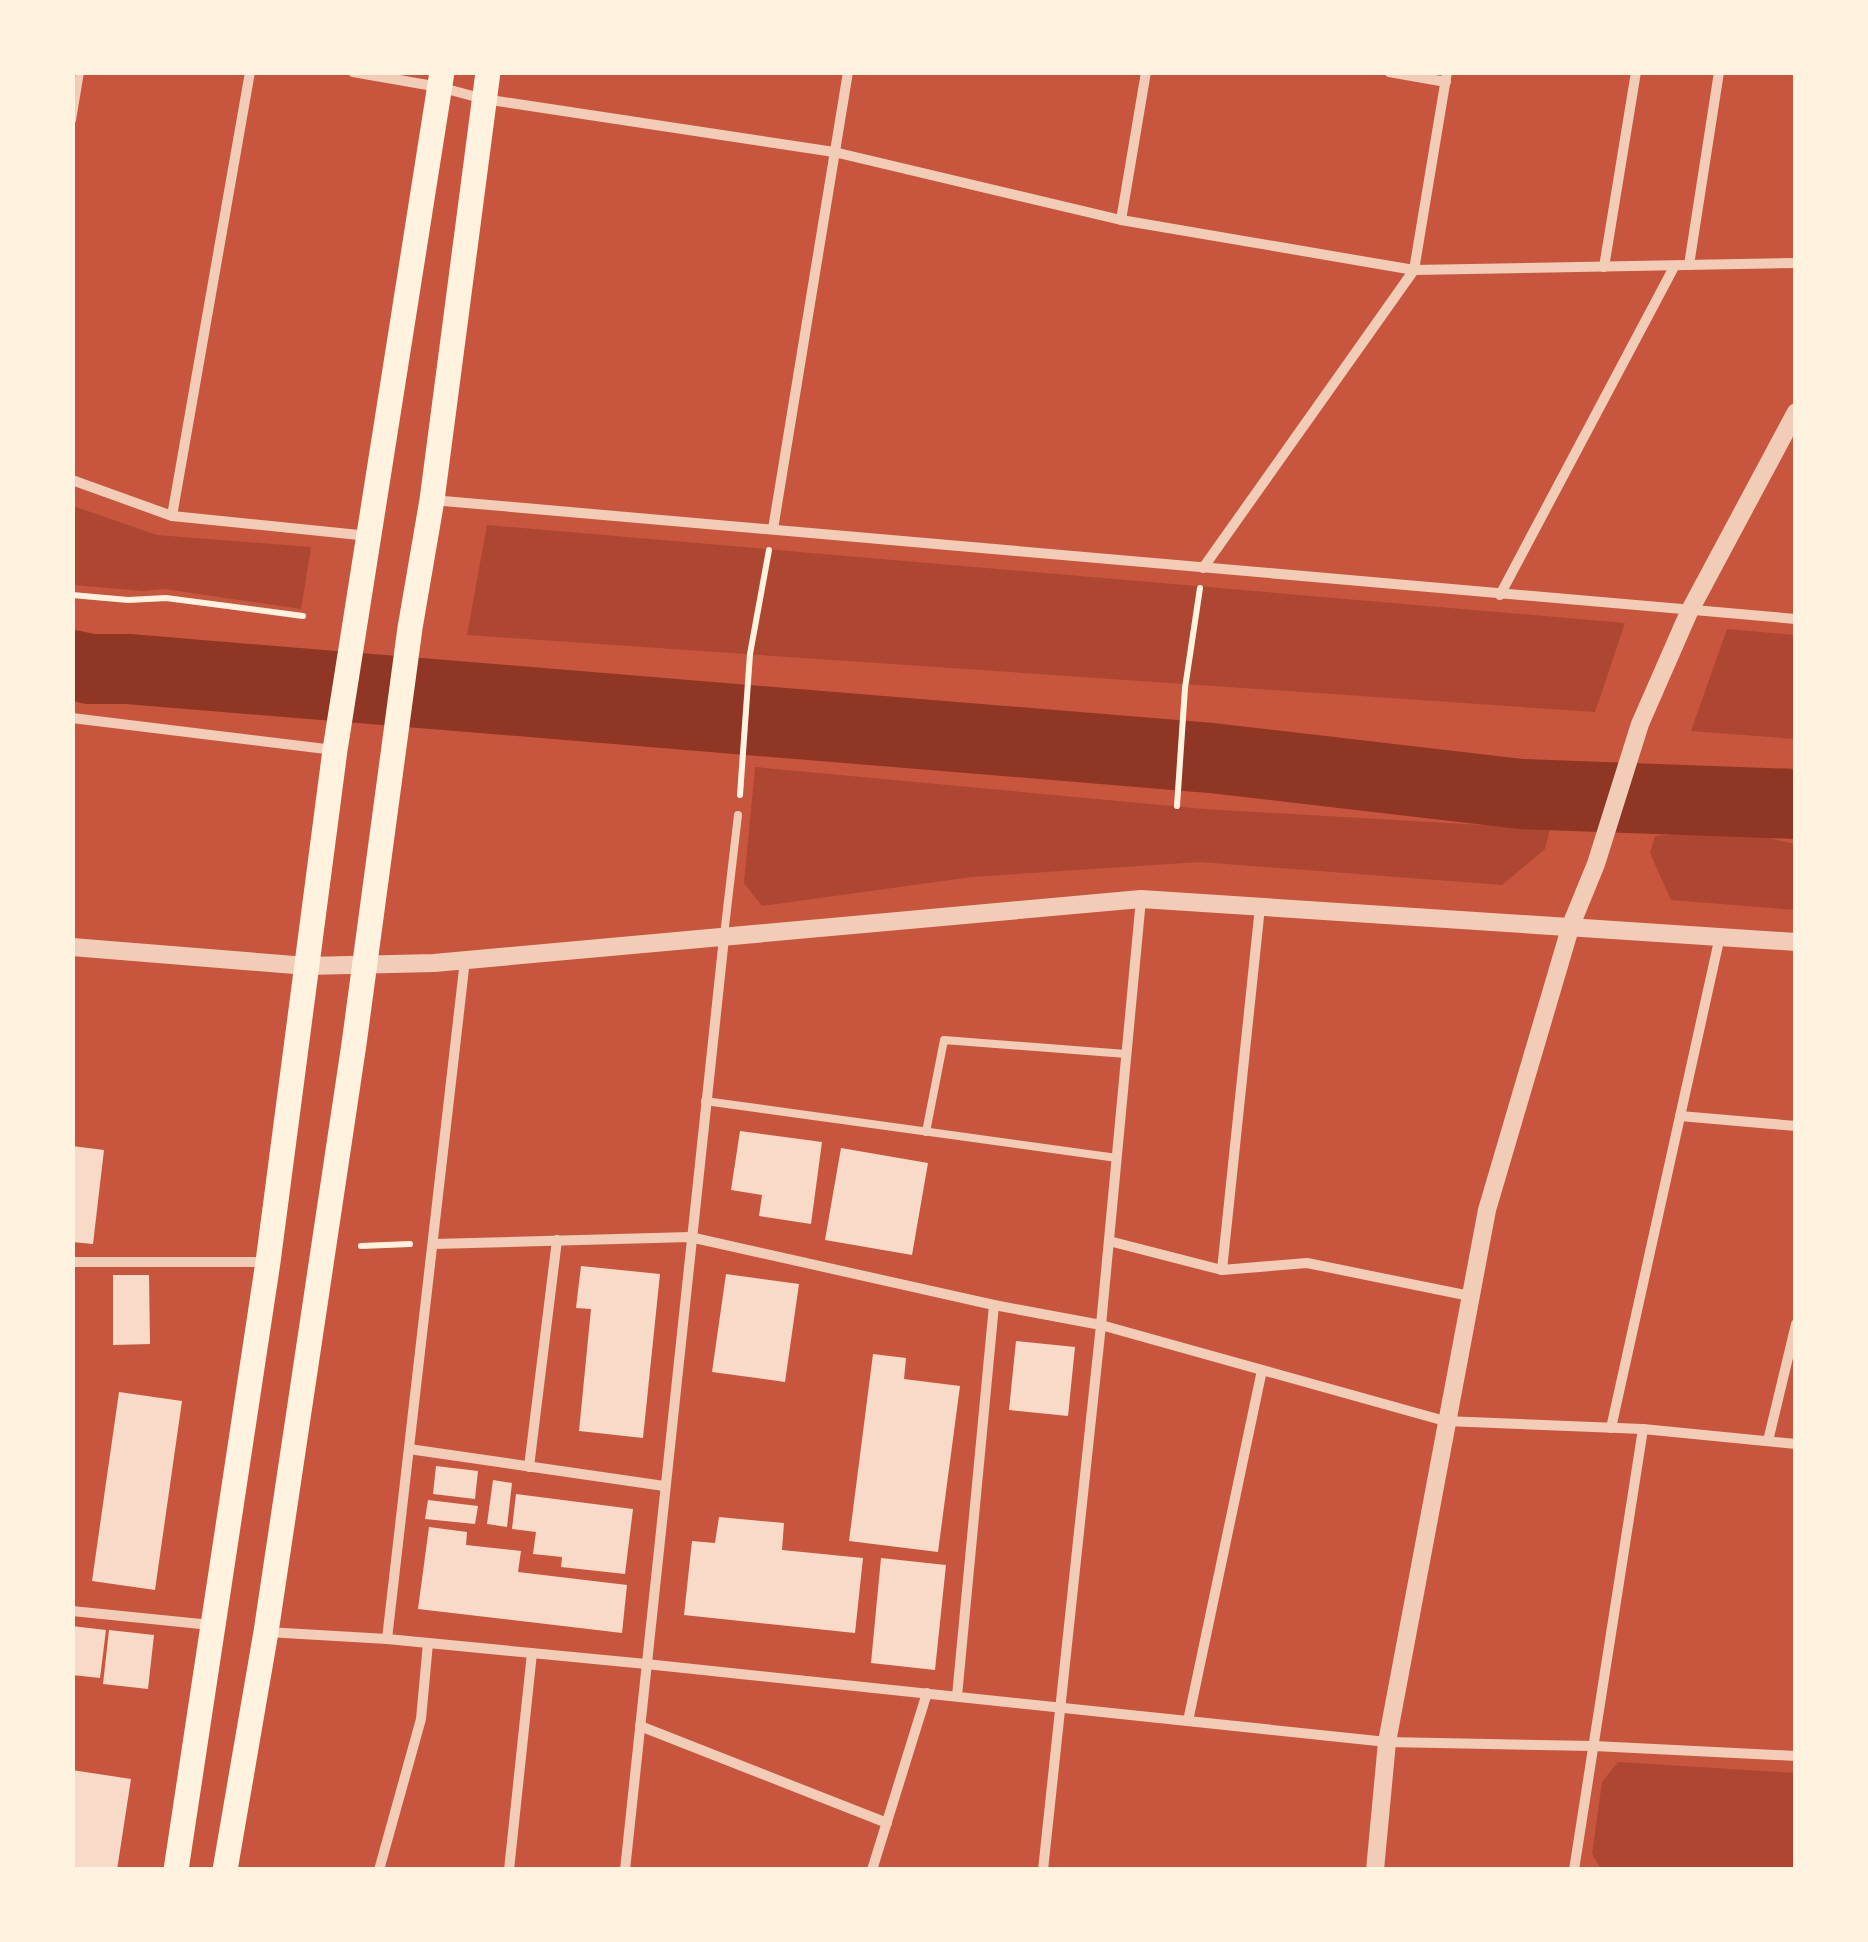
<svg xmlns="http://www.w3.org/2000/svg" width="1868" height="1942" viewBox="0 0 1868 1942" font-family="'Sofia Sans Condensed',sans-serif">
<style>
.green{fill:#ae4732}
.lines{fill:none;stroke-linecap:round;stroke-linejoin:round}
.river{stroke:#8f3625;stroke-width:70}
.building{fill:#f7dbc8}
.path{stroke:#fff3e0;stroke-width:6}
.service{stroke:#f1ccb7;stroke-width:8}
.minor{stroke:#f1ccb7;stroke-width:10}
.tertiary{stroke:#f1ccb7;stroke-width:18}
.primary{stroke:#fff3e0;stroke-width:25}
</style>
<rect width="100%" height="100%" fill="#c8553d"/>
<!-- green -->
<g class="green">
<path d="M73 506 157 535 311 547 301 609 165 589 143 591 73 585Z"/>
<path d="M487 525 1625 623 1595 712 467 635Z"/>
<path d="M1727 629 1795 635V739L1691 731Z"/>
<path d="M755 767 1204 809 1550 829 1545 849 1502 885 1200 862 972 877 762 906 744 883Z"/>
<path d="M1729 829 1795 844V910L1671 900 1650 853 1655 836Z"/>
<path d="M1618 1762 1795 1773V1869H1601L1592 1854 1602 1782Z"/>
</g>
<g class="lines">
<!-- river -->
<path class="river" d="M72 665 90 669H128L1211 758 1521 794 1796 804"/>
</g>
<!-- building -->
<g class="building">
<path d="M740 1131 822 1142 811 1224 759 1216 762 1195 731 1190Z"/>
<path d="M72 1146 104 1150 93 1244 72 1242Z"/>
<path d="M841 1148 928 1163 912 1255 825 1240Z"/>
<path d="M581 1266 660 1274 643 1438 579 1431 591 1309 576 1308Z"/>
<path d="M726 1274 799 1284 785 1382 712 1372Z"/>
<path d="M113 1275H149L150 1344 113 1345Z"/>
<path d="M1016 1341 1075 1347 1068 1416 1009 1410Z"/>
<path d="M873 1354 906 1358 904 1379 960 1386 938 1552 849 1541Z"/>
<path d="M119 1392 182 1401 155 1590 92 1581Z"/>
<path d="M436 1466 478 1471 475 1499 433 1494Z"/>
<path d="M493 1480 512 1483 507 1527 487 1524Z"/>
<path d="M516 1494 633 1509 625 1574 561 1567 562 1557 533 1554 536 1532 512 1529Z"/>
<path d="M428 1500 478 1506 475 1524 425 1519Z"/>
<path d="M719 1517 784 1523 782 1550 863 1558 855 1633 684 1615 692 1541 715 1543Z"/>
<path d="M429 1527 467 1532 466 1545 521 1551 518 1572 627 1585 622 1633 418 1609Z"/>
<path d="M881 1558 946 1565 935 1670 871 1663Z"/>
<path d="M72 1626 106 1630 100 1678 72 1675Z"/>
<path d="M109 1630 154 1635 148 1689 103 1684Z"/>
<path d="M72 1770 131 1779 117 1870H72Z"/>
</g>
<g class="lines">
<!-- path -->
<g class="path">
<path d="M72 595 128 600 166 598 303 616"/>
<path d="M740 795 750 654 769 550"/>
<path d="M1177 806 1185 688 1200 588"/>
<path d="M361 1246 410 1244"/>
</g>
<!-- service -->
<g class="service">
<path d="M72 120 80 72"/>
<path d="M724 935 738 815"/>
<path d="M705 1101 1117 1158"/>
<path d="M926 1132 944 1040 1126 1054"/>
</g>
<!-- minor -->
<g class="minor">
<path d="M353 72 439 87 484 99 834 152 1121 220 1414 270 1796 263"/>
<path d="M1389 72 1446 82"/>
<path d="M1121 220 1146 72"/>
<path d="M1689 265 1719 72"/>
<path d="M1604 267 1636 72"/>
<path d="M72 480 172 516 369 536"/>
<path d="M432 500 1796 619"/>
<path d="M172 516 250 72"/>
<path d="M773 529 848 72"/>
<path d="M1203 568 1414 270 1447 72"/>
<path d="M1500 595 1674 267"/>
<path d="M72 718 334 750"/>
<path d="M1680 1116 1796 1126"/>
<path d="M1109 1241 1222 1270 1307 1263 1470 1296"/>
<path d="M433 1244 690 1237 994 1305 1101 1325 1445 1421 1643 1429 1796 1444"/>
<path d="M72 1262H267"/>
<path d="M1222 1270 1260 907"/>
<path d="M1611 1428 1720 936"/>
<path d="M1768 1441 1796 1324"/>
<path d="M409 1449 664 1486"/>
<path d="M529 1467 557 1240"/>
<path d="M72 1611 211 1625"/>
<path d="M267 1632 387 1639 646 1664 1387 1742 1594 1746 1796 1756"/>
<path d="M387 1639 465 960"/>
<path d="M957 1696 994 1305"/>
<path d="M1188 1721 1262 1370"/>
<path d="M640 1726 887 1823"/>
<path d="M379 1870 421 1719 428 1643"/>
<path d="M509 1870 532 1653"/>
<path d="M625 1870 724 938"/>
<path d="M872 1870 927 1693"/>
<path d="M1043 1870 1101 1325 1141 899"/>
<path d="M1574 1870 1643 1429"/>
</g>
<!-- tertiary -->
<g class="tertiary">
<path d="M72 947 307 966 434 963 1141 899 1796 942"/>
<path d="M1375 1870 1387 1742 1487 1210 1571 925 1596 864 1640 724 1689 612 1796 412"/>
</g>
<!-- primary -->
<g class="primary">
<path d="M176 1870 268 1262 335 750 442 72"/>
<path d="M225 1870 266 1632 354 1044 410 628 432 500 488 72"/>
</g>
</g>
<!-- border -->
<rect width="1868" height="1942" fill="none" stroke="#fff3e0" stroke-width="150"/>
</svg>
